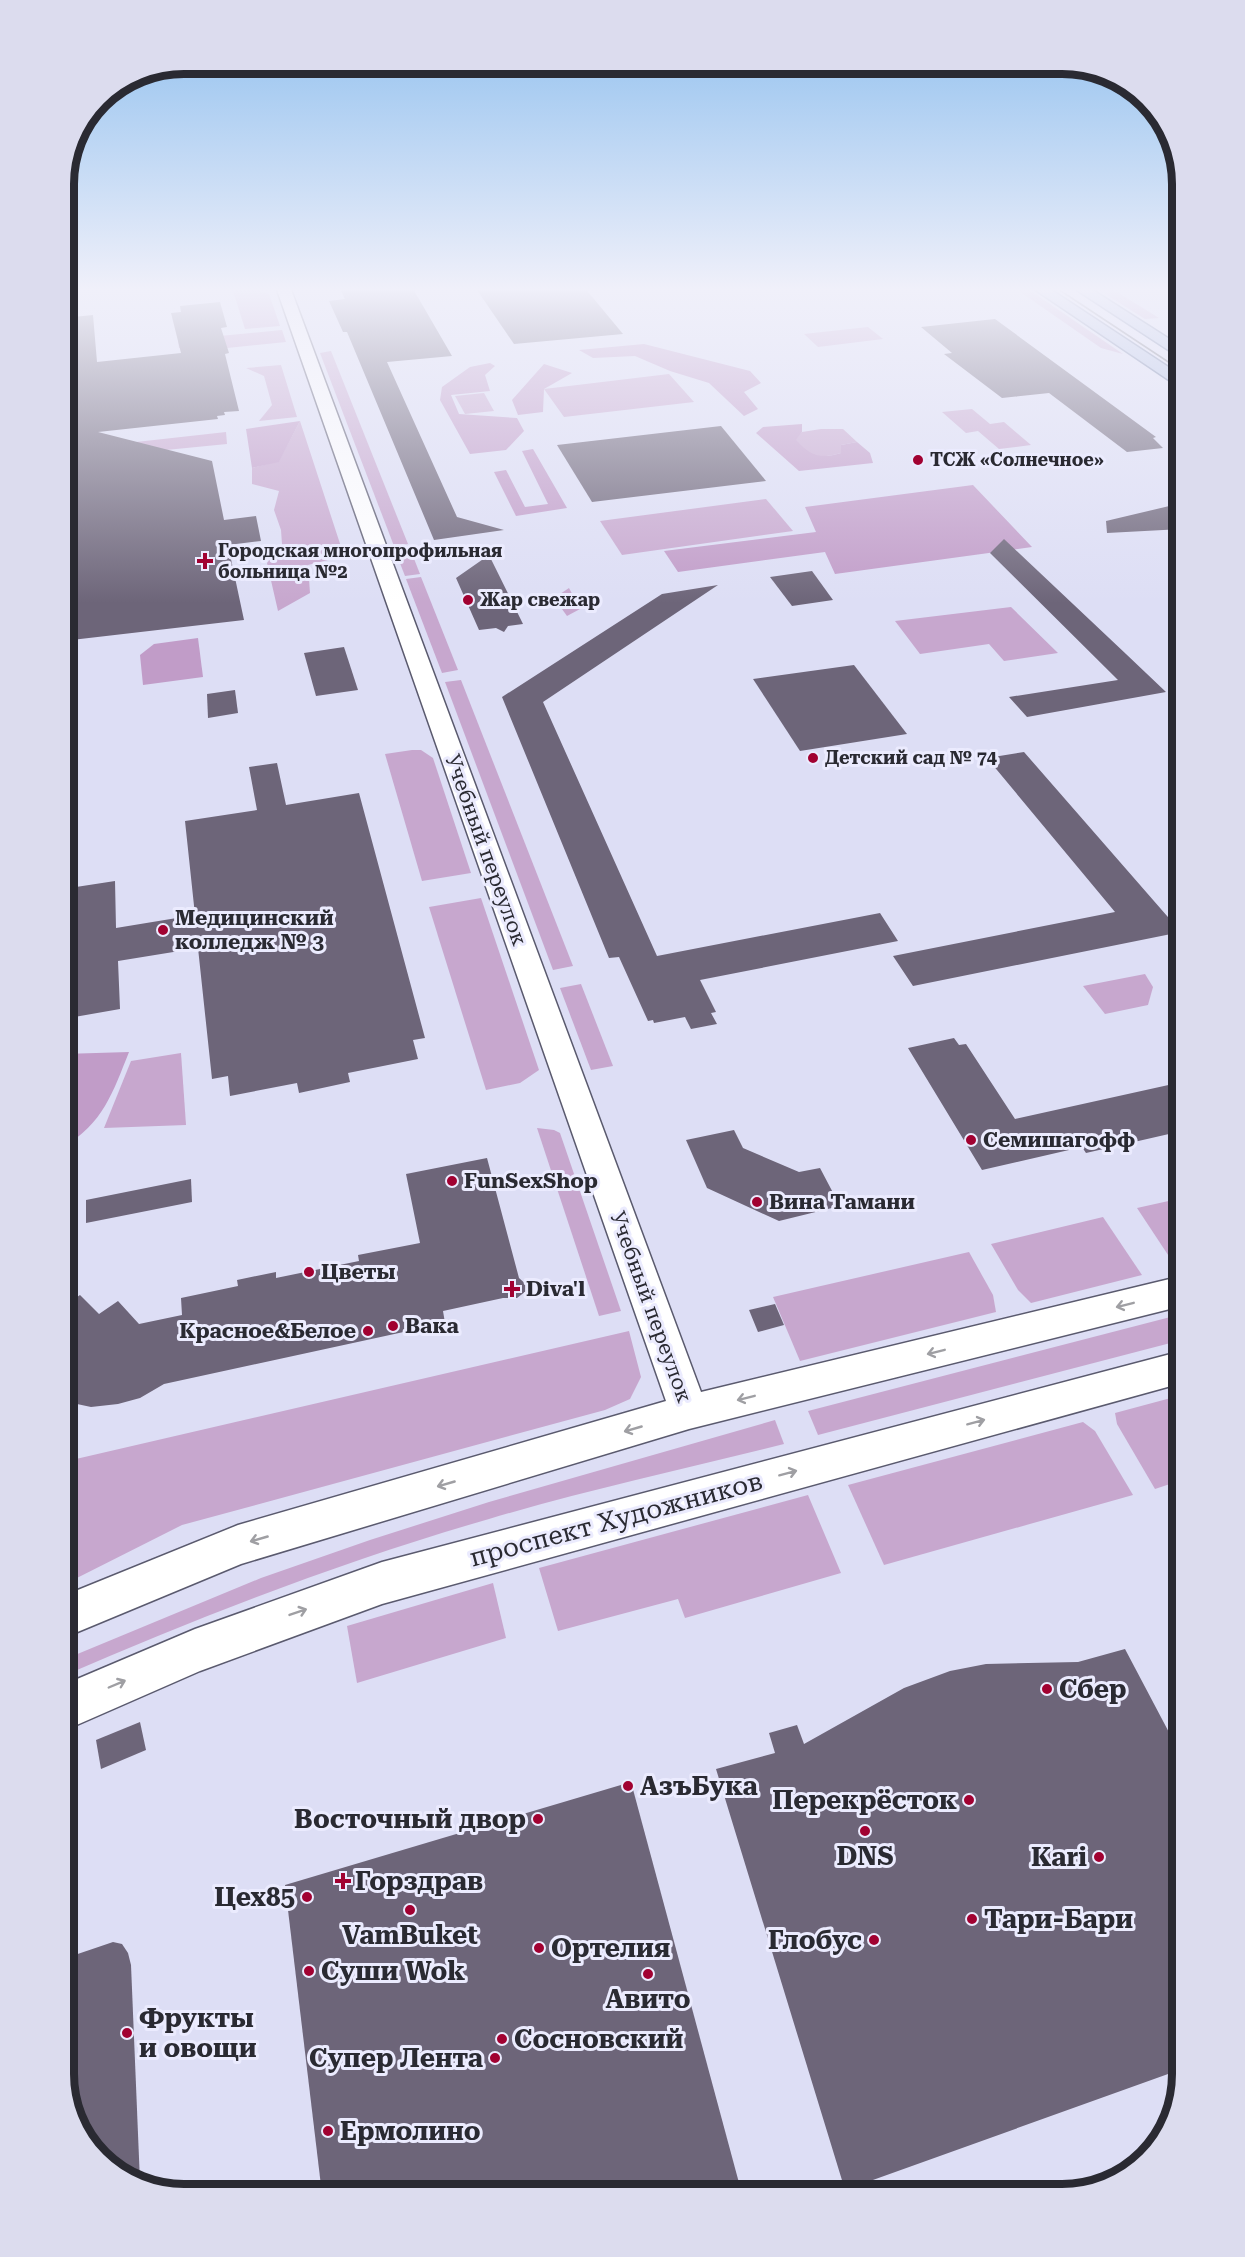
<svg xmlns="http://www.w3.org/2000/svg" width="1245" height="2257" viewBox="0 0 1245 2257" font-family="'Roboto Serif',serif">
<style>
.green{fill:#c7a7ce}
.forest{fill:#c19cc8}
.building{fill:#6d6579}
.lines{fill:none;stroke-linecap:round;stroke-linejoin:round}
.minor-casing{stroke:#5a5a6e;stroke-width:3}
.major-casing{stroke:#5a6c97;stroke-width:3}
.minor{fill:#fff;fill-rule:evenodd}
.major{fill:#acbce1;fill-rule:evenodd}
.tram{stroke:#636470;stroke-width:1.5}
.oneway{stroke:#9f9fa3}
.poi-dot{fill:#a10131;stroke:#ebebfe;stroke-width:2}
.labels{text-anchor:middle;stroke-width:6;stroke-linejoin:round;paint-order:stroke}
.far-poi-label{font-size:18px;font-weight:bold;fill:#2a2a32;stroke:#ebebfe;text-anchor:start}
.street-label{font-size:21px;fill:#2a2a32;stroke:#ebebfe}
.poi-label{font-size:21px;font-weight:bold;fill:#2a2a32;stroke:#ebebfe;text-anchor:start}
.near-street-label{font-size:26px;fill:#2a2a32;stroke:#ebebfe}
.near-poi-label{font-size:26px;font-weight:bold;fill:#2a2a32;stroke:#ebebfe;text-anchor:start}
.rim{fill:none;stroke:#2a2a32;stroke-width:8}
</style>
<rect width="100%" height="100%" fill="#dddef5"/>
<!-- green -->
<g class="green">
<path d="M1013 287H1025L1123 354 1101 348Z"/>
<path d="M1094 287H1109L1159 318 1145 319Z"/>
<path d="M868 327 883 339 818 347 804 334Z"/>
<path d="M331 351 408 544 394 546 320 353Z"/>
<path d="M281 365 297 417 259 421 272 405 264 376 246 368Z"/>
<path d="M669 374 694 402 564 417 544 389Z"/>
<path d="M484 393 494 411 465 414 455 396Z"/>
<path d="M972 409 990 424 1004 422 1031 445 999 449 978 431 966 433 942 412Z"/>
<path d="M300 421 344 556 308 565 310 593 278 611 267 563 282 544 281 530 274 510 279 491 252 484V468L279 461Z"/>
<path d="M821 429H843L857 442 841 445V453C818 459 811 458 795 440L802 432Z"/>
<path d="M226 432 227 444 115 455 118 444Z"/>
<path d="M766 499 793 531 622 555 600 521Z"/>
<path d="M411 551 420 574 405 576 396 553Z"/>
<path d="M421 577 458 670 442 673 406 579Z"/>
<path d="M569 588 580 609 567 616 554 598Z"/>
<path d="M1011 607 1058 653 1004 661 989 644 920 654 895 621Z"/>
<path d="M461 680 573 966 553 970 445 682Z"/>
<path d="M412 750H421L433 758 471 873 422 881 385 754Z"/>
<path d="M481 898 539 1070 520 1083 486 1090 429 907Z"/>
<path d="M1145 974 1153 987 1148 1005 1105 1014 1083 986Z"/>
<path d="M581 984 613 1066 591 1070 560 988Z"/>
<path d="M181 1053 186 1125 104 1128 131 1061Z"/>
<path d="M537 1128 554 1130 560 1133 621 1311 599 1316Z"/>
<path d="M1182 1198V1266L1176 1267 1137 1208Z"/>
<path d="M1103 1217 1142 1275 1031 1303 1018 1290 991 1244Z"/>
<path d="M969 1252 993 1295 996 1312 800 1361 773 1297Z"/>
<path d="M1182 1314V1340L818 1435 808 1411Z"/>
<path d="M629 1331 641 1377 630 1399 605 1410 182 1525 63 1585V1462Z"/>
<path d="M1182 1395V1480L1155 1489 1117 1424 1115 1413Z"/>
<path d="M775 1420 784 1444C686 1469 586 1490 489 1519 343 1561 202 1616 63 1676V1660L261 1578 370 1540 489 1502Z"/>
<path d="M1083 1422 1095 1431 1133 1495 884 1565 848 1485Z"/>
<path d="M808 1495 841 1573 685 1618 678 1599 558 1631 539 1568Z"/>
<path d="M493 1583 506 1638 357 1683 347 1626Z"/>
</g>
<!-- forest -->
<g class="forest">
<path d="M256 290 269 294 280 326 245 329 233 291Z"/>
<path d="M282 330 286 342 227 348H179L178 340Z"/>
<path d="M644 344 750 371 761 383 744 392 758 409 744 416 709 383 670 371 635 356 593 358 579 350Z"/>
<path d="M490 363 495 366 485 375 490 391 451 395 459 414 517 418 524 431 506 450 470 454 440 400 442 387 470 367Z"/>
<path d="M544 364 572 373 544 389 543 412 518 415 512 400Z"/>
<path d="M300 421 279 462 252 468 246 429Z"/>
<path d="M802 424V432L796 440C810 456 820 459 841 453V445L857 442 870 453 873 463 799 471 756 433 763 427Z"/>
<path d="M533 449 567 508 516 516 494 472 506 470 525 507 548 504 522 451Z"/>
<path d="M973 485 1032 547 835 574 825 552 678 572 664 551 816 532 805 507Z"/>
<path d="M198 638 203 677 143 685 140 655 154 644Z"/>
<path d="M129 1052C113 1092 103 1124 63 1147V1054Z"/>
</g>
<!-- building -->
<g class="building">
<path d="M339 287H412L452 356 387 362 457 517 504 530 434 540 347 332H343L329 301 345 299Z"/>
<path d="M475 287H584L623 334 514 344Z"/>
<path d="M220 302 227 327 221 328 229 353 225 354 239 411 224 412 225 415 217 416 218 419 98 432 212 461 224 520 256 516 261 541 228 545 244 620 63 641V318L93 315 97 362 181 353 171 313 181 312 180 306Z"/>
<path d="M995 319 1156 437 1153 438 1163 448 1127 452 1049 393 1002 398 944 354 952 353 921 327Z"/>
<path d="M721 426 766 481 592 502 557 445Z"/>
<path d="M1182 503V529L1107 533 1106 521Z"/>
<path d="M1004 539 1126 654 1166 692 1027 717 1009 697 1118 680 990 553Z"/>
<path d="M489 555 523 624 508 626 504 632 496 628 479 630 456 578Z"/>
<path d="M812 571 833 600 792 606 770 577Z"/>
<path d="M718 585 543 702 657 956 880 913 898 941 700 980 716 1012 711 1013 717 1024 691 1029 685 1017 654 1023 653 1020 648 1021 619 957 609 958 502 697 662 594Z"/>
<path d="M344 647 358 690 316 696 304 653Z"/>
<path d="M854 665 907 734 800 751 753 679Z"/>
<path d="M235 690 238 713 208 718 207 694Z"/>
<path d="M1024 752 1181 932 913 986 893 956 1115 912 987 758Z"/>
<path d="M277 763 286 805 359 793 425 1038 413 1040 418 1059 348 1073 350 1082 299 1093 297 1083 230 1096 228 1076 212 1079 198 948 118 961 120 1009 63 1019V889L115 881 116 928 195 915 185 821 257 810 249 767Z"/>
<path d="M954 1038 959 1045 966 1044 1015 1119 1182 1082V1131L1086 1153 1082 1147 982 1170 908 1048Z"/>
<path d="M734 1130 743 1148 799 1172 820 1168 840 1206 779 1221 707 1188 686 1140Z"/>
<path d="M487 1158 519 1278 530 1288 517 1298H503L443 1311 445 1323 164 1384 140 1398 118 1404 91 1407 63 1401V1307L80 1295 99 1314 118 1301 139 1324 182 1315 181 1298 238 1286 237 1280 276 1272V1278L359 1261 358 1255 420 1243 406 1174Z"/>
<path d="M191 1179 192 1202 86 1223V1200Z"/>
<path d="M775 1304 784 1325 758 1332 749 1310Z"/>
<path d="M1125 1649 1182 1757V2069L845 2190 716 1769 775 1753 769 1733 797 1725 804 1744 904 1688 950 1671 986 1664 1078 1662Z"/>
<path d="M140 1722 146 1750 101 1769 96 1740Z"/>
<path d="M631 1782 742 2194H322L285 1885Z"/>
<path d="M113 1942 122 1944 128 1953 131 1965 140 2182 116 2174 72 2120 63 2074V1959Z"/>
</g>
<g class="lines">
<defs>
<g id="minor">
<path d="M276 287H290L701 1392 1182 1276V1306L689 1429 241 1564 63 1638V1596L238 1525 666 1401Z"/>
<path d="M1182 1351V1383L382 1604 200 1671 63 1731V1685L195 1629 382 1562Z"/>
</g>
<g id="major">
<path d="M1031 287H1047L1182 376V389Z"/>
<path d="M1072 287H1088L1182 347V359Z"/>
</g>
</defs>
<!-- minor casing -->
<use href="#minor" class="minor-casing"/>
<!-- major casing -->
<use href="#major" class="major-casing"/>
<!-- minor -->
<use href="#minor" class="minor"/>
<!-- major -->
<use href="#major" class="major"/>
<!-- tram -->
<path class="tram" d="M1055 287 1182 371"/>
</g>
<!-- one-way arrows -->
<defs><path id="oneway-shaft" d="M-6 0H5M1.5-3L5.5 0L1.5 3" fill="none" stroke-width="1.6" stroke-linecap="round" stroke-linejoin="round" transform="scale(1.5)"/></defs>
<g class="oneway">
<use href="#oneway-shaft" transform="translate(1125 1305) rotate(166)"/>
<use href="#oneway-shaft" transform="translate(936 1352) rotate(166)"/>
<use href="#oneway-shaft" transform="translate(746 1398) rotate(166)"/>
<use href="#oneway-shaft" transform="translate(976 1422) rotate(-15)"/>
<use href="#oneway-shaft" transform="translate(633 1429) rotate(164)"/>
<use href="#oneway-shaft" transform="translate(788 1473) rotate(-15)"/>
<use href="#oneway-shaft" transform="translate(446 1484) rotate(164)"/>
<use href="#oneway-shaft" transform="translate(259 1539) rotate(164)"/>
<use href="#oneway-shaft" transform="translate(298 1612) rotate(-19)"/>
<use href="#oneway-shaft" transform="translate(117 1684) rotate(-23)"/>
</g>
<!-- sky -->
<linearGradient id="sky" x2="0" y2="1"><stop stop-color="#8cbeee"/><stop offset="0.48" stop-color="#f0f0fa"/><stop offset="1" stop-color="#f0f0fa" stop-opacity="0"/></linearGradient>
<rect width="1245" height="603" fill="url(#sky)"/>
<!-- markers -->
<g class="poi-dot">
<circle cx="918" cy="460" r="6"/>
<path d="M202 552h6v6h6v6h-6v6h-6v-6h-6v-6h6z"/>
<circle cx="468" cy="600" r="6"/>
<circle cx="813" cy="758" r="6"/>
<circle cx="163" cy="930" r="6"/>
<circle cx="971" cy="1140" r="6"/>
<circle cx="452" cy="1181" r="6"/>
<circle cx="757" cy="1202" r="6"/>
<circle cx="309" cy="1272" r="6"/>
<path d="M509 1280h6v6h6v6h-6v6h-6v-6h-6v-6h6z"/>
<circle cx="393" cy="1326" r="6"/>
<circle cx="368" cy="1331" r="6"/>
<circle cx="1047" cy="1689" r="6"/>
<circle cx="628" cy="1786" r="6"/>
<circle cx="969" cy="1800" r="6"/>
<circle cx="538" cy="1819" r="6"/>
<circle cx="865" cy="1831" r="6"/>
<circle cx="1099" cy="1857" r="6"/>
<path d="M340 1872h6v6h6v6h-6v6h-6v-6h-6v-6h6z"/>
<circle cx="307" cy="1897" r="6"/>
<circle cx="410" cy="1910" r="6"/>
<circle cx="972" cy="1919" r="6"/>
<circle cx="874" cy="1940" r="6"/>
<circle cx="539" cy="1948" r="6"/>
<circle cx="309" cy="1971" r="6"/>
<circle cx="648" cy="1974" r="6"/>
<circle cx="127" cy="2033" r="6"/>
<circle cx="502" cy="2039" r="6"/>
<circle cx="495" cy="2058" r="6"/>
<circle cx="328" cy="2131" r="6"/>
</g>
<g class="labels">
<!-- far-poi labels -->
<g class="far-poi-label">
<text x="930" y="466">ТСЖ «Солнечное»</text>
<text x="218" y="557">Городская многопрофильная<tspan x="218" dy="21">больница №2</tspan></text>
<text x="480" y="606">Жар свежар</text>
<text x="825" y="764">Детский сад № 74</text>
</g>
<!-- street labels -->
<g class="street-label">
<text transform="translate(486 850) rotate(70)" y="7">Учебный переулок</text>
<text transform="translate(651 1307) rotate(70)" y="7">Учебный переулок</text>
</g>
<!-- poi labels -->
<g class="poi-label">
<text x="175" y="925">Медицинский<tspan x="175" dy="24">колледж № 3</tspan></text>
<text x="983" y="1147">Семишагофф</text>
<text x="464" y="1188">FunSexShop</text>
<text x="769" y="1209">Вина Тамани</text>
<text x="321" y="1279">Цветы</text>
<text x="526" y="1296">Diva'l</text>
<text x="405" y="1333">Вака</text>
<text x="356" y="1338" text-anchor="end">Красное&amp;Белое</text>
</g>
<!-- near-street labels -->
<g class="near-street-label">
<text transform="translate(616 1519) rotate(-15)" y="9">проспект Художников</text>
</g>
<!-- near-poi labels -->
<g class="near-poi-label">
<text x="1059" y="1698">Сбер</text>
<text x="640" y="1795">АзъБука</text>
<text x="957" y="1809" text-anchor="end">Перекрёсток</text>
<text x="526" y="1828" text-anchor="end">Восточный двор</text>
<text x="865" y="1865" text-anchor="middle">DNS</text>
<text x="1087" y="1866" text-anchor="end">Kari</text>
<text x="355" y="1890">Горздрав</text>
<text x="295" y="1906" text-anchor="end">Цех85</text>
<text x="984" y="1928">Тари-Бари</text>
<text x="410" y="1944" text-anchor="middle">VamBuket</text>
<text x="862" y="1949" text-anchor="end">Глобус</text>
<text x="551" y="1957">Ортелия</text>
<text x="321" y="1980">Суши Wok</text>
<text x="648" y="2008" text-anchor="middle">Авито</text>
<text x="139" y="2027">Фрукты<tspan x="139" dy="30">и овощи</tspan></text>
<text x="514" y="2048">Сосновский</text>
<text x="483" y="2067" text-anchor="end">Супер Лента</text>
<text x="340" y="2140">Ермолино</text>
</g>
</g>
<!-- crop -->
<path d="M0 0H1245V2257H0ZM184 74H1062A110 110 0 0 1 1172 184V2074A110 110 0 0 1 1062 2184H184A110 110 0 0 1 74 2074V184A110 110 0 0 1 184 74Z" fill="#dcdcee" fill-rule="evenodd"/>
<path class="rim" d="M184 74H1062A110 110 0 0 1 1172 184V2074A110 110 0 0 1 1062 2184H184A110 110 0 0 1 74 2074V184A110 110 0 0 1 184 74Z"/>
</svg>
